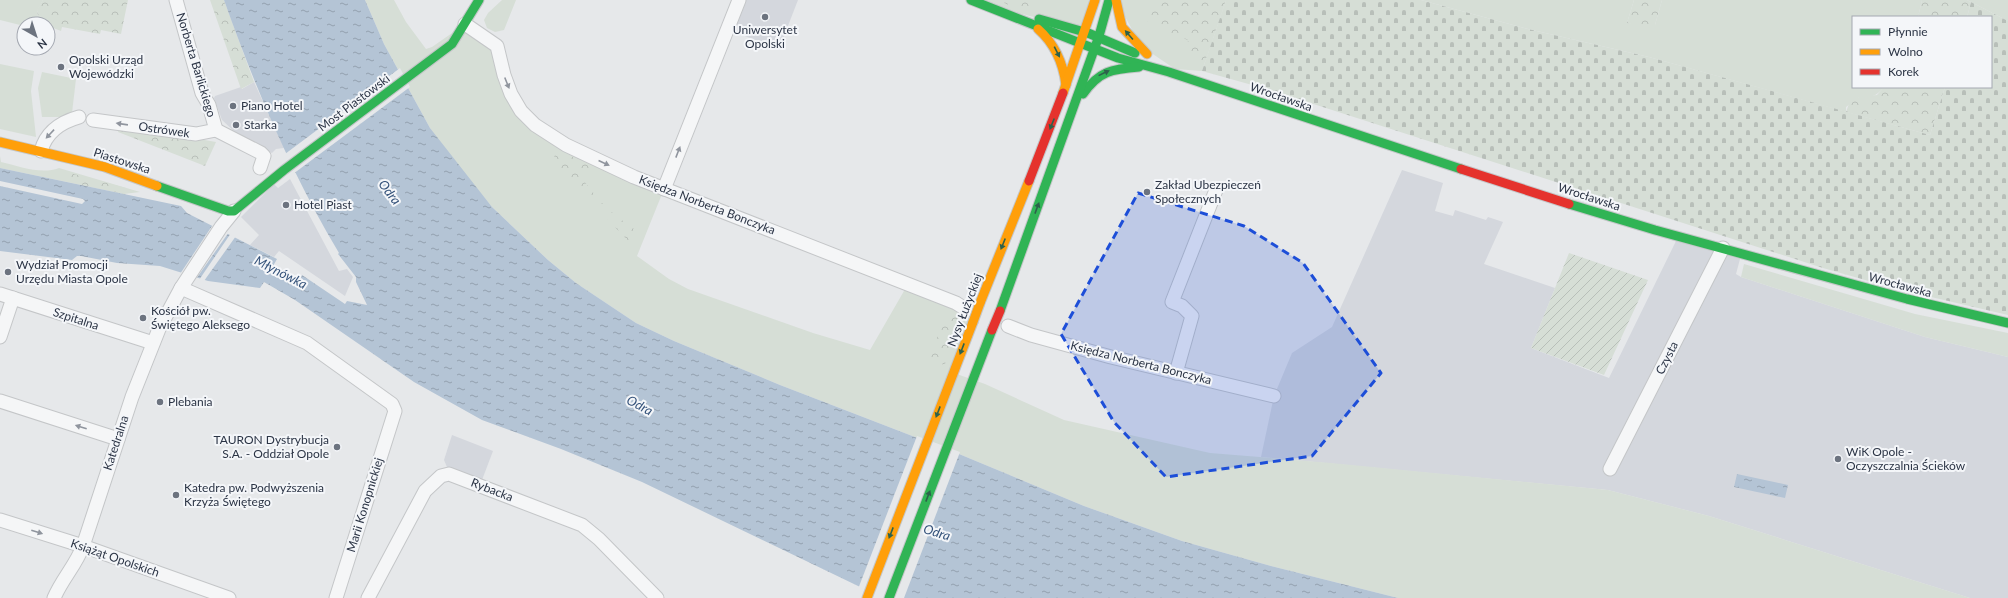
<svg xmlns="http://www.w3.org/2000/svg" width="2008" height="598" viewBox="0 0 2008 598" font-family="Lato,sans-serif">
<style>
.built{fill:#d4d7dd}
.grass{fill:#d6ded6}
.forest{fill:url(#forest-crowns)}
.cemetery{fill:url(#cemetery-stones)}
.garden{fill:url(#garden-furrows)}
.water{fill:url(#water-ripples)}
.pier{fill:#e6e8ea}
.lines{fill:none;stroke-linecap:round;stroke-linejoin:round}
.street-casing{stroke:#c4c6c8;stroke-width:15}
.fast-casing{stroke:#c4c6c8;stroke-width:11}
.slow-casing{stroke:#c4c6c8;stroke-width:11}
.jam-casing{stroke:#c4c6c8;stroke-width:11}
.street{stroke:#f5f6f7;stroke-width:13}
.fast{stroke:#30b455;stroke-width:9}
.slow{stroke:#ff9f0a;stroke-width:9}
.jam{stroke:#e5322d;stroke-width:9}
.slow-bridge-casing{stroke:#c4c6c8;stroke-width:11;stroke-linecap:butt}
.jam-bridge-casing{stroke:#c4c6c8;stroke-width:11;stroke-linecap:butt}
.slow-bridge{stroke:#ff9f0a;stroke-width:9}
.jam-bridge{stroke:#e5322d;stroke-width:9}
.oneway{fill:#2d614b}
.oneway2{fill:#90959e}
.marked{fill:#1d4ed8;fill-opacity:0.2;stroke:#1d4ed8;stroke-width:3;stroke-dasharray:8 5;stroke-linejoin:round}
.poi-dot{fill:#6c737f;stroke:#f4f6f9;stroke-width:1.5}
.labels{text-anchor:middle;stroke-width:4;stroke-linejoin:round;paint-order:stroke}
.poi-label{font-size:12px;fill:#2b3445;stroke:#f4f6f9;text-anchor:start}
.street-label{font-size:12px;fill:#2b3445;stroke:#f4f6f9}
.water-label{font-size:13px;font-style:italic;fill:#34527a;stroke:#f4f6f9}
</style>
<defs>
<pattern id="forest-crowns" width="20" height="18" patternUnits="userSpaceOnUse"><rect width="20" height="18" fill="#d6ded6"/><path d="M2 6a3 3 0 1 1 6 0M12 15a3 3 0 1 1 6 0" fill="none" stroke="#b8bfb9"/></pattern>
<pattern id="cemetery-stones" width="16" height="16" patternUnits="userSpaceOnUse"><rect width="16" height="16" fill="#d6ded6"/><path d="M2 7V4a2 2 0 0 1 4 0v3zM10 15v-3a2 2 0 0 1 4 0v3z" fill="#b8bfb9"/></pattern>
<pattern id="garden-furrows" width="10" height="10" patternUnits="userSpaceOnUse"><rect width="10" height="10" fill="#d6ded6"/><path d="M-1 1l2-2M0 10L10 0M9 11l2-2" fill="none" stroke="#b8bfb9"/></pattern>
<pattern id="water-ripples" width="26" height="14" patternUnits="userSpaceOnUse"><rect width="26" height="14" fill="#b4c4d5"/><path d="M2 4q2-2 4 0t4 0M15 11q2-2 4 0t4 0" fill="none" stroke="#93a0af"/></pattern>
</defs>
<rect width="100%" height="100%" fill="#e6e8ea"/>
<!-- built -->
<g class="built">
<path d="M745 0H798L779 49 734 32Z"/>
<path d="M254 82 284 148 276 149 272 153 238 135 222 120 214 98 215 96 241 87 242 89Z"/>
<path d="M1402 170 1443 183 1435 211 1453 216 1455 210 1486 220 1488 217 1503 222 1484 264 1555 288 1531 348 1609 378 1676 241 1740 259 1736 274 1741 277 1925 337 2008 357V598H1970L1709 516 1608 490 1261 457 1274 396 1292 353 1332 327Z"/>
<path d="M290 179 339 271 347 269 353 277 345 296 279 251 274 257 250 245 259 235 241 217 274 184 278 188Z"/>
<path d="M452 435 493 451 482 480 447 467 444 460Z"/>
</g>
<!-- grass -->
<g class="grass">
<path d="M0 0H43L37 11 39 22 42 24H24V26L0 20Z"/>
<path d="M365 0H394L406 22 426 49 432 47 465 24 490 42 528 119 664 189 637 256 669 279 688 289 813 333 870 350 908 284 975 308 951 372 985 384 1064 420 1210 453 1331 463 1608 490 1709 516 1970 598H1398L1271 566 1182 541 1084 506 959 454 780 385 674 341 636 323 576 283 548 260 492 207 445 150 430 128 384 44Z"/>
<path d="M502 0H516L504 30 495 32 487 28 484 20 488 13Z"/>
<path d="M971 0H1095L1085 31Z"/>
<path d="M1116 0H1226L1202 71 1175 69 1141 46Z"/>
<path d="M1421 0H1634L1627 23 1655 25 1662 0H1922L1918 17H1853V87H1884C1877 96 1871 98 1859 97L1846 107V112L1649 57 1528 29Z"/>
<path d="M1967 0H2008V21L1971 2Z"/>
<path d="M0 64 34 71 31 91 36 137 0 129Z"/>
<path d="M42 72 76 79 72 113 63 117H42L38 88Z"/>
<path d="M0 156 1 162C19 166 41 175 59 168L140 192 124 194 0 168Z"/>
<path d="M1744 264 1915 314 2008 333V357L1925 337 1741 277Z"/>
</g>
<!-- forest -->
<g class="forest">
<path d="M43 0H128L121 34 101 30 100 34 62 27 61 31 48 26V24L39 22 37 10Z"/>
<path d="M210 0H224L254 82 241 89Z"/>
<path d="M997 0H1041L1030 11 1016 8Z"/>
<path d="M1150 0H1226L1205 62 1186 55 1188 40 1159 30 1148 22C1144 13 1150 8 1150 0Z"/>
<path d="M1634 0H1662L1655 25 1649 28 1627 23Z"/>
<path d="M1922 0H1967L1971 2 1967 17H1918Z"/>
<path d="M1884 87H1945L1930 135 1846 112 1851 98 1877 95Z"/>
<path d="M120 125 216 142 205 166 118 132Z"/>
<path d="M559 154H565L589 163 591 167 589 170 580 172V176L599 200 616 216 634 229 637 235 636 243H630L586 196 555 171 551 163 555 155Z"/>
<path d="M66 172 126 188 127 192 124 194 66 181 61 176Z"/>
<path d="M956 312 961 314C966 325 950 353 945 364L937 365 930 360C931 349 946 314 956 312Z"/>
</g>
<!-- cemetery -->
<path class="cemetery" d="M1226 0H1421L1528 29 1649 57 1930 135 1945 87H1991V17H1967L1971 2 2008 21V315L1897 289 1823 268 1270 90 1202 71Z"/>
<!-- garden -->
<path class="garden" d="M1569 253 1648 280 1604 375 1531 348Z"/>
<!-- water -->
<g class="water">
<path d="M224 0H365L384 44 430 128 492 207 548 260 576 283 636 323 674 341 780 385 959 454 1084 506 1182 541 1271 566 1398 598H883L642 482 561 449 482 420 414 382 295 300 264 282 260 288 208 281 160 266 117 263 81 256H77L72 260 0 251V186L82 204 85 201 83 199 0 181V168L181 206 187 213 277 259 273 266 297 283 302 275 345 304 347 301 367 305 356 282V277L338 254 339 253C291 173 255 87 224 0Z"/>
<path d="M1737 474 1788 485 1785 498 1734 487Z"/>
</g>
<!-- pier -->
<g class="pier">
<path d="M400 68 410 87 293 174 285 154Z"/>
<path d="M214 223 229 232 196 279 180 274Z"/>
<path d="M231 233 236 236 204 281 199 280Z"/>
<path d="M917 436 960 452 904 598H878L858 589Z"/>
</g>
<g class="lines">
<defs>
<g id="street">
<path d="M176 0 202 93 209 105 216 130"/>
<path d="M465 24 497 46 504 75 511 94 521 111 535 125 566 145 634 177 956 303 967 310"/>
<path d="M93 120 196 134 216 130 261 153 264 156 260 168"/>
<path d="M41 151C46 132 61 122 79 117"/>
<path d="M664 189 739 0"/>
<path d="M181 288 307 343 392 404 395 411 336 598"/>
<path d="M0 294 153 343"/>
<path d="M1008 326 1031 335 1111 357 1274 396"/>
<path d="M0 337 13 298"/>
<path d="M1176 373 1192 316 1182 306 1172 302 1216 190"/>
<path d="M0 401 118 439"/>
<path d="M1610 469 1723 248"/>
<path d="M0 520 83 546 229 598"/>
<path d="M54 598C62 579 76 565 83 546L132 397 159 329 181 288 221 227 234 211"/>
<path d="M368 598 425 491 441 476 449 474 582 525 599 539 657 598"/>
</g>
<g id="fast">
<path d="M971 0 1118 58 1169 72 1461 169"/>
<path d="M1039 19 1088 33 1135 53"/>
<path d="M1083 94C1099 71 1112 69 1139 67"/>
<path d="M157 186 228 211H234L284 170 452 44 479 0"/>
<path d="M1569 204 1655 230 1907 299 2008 323"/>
<path d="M1000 311 1099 36 1109 0"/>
<path d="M889 598 992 330"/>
</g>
<g id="slow">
<path d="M1116 0 1122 27 1147 54"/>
<path d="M1038 29C1055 44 1063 62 1066 85"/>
<path d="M1063 93 1095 0"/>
<path d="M0 142 105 167 157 186"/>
<path d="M980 303 1029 181"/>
<path d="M867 598 973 322"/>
</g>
<g id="jam">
<path d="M1461 169 1569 204"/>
<path d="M1029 181 1063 93"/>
</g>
</defs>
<!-- street casing -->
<use href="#street" class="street-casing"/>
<!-- fast casing -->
<use href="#fast" class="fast-casing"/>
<!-- slow casing -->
<use href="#slow" class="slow-casing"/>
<!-- jam casing -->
<use href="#jam" class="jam-casing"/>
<!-- street -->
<use href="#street" class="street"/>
<!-- fast -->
<use href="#fast" class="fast"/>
<!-- slow -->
<use href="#slow" class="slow"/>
<!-- jam -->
<use href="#jam" class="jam"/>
<defs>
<path id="slow-bridge" d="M973 322 980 303"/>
<path id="jam-bridge" d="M992 330 1000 311"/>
</defs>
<!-- slow-bridge casing -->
<use href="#slow-bridge" class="slow-bridge-casing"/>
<!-- jam-bridge casing -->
<use href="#jam-bridge" class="jam-bridge-casing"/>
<!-- slow-bridge -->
<use href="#slow-bridge" class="slow-bridge"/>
<!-- jam-bridge -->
<use href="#jam-bridge" class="jam-bridge"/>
</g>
<!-- one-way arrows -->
<defs><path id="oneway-solid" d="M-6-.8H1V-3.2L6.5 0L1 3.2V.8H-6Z"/></defs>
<g class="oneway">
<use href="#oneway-solid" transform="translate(1129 35) rotate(-131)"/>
<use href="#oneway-solid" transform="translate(1057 52) rotate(63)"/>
<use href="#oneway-solid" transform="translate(1104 73) rotate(-26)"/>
<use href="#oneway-solid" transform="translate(1052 124) rotate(112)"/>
<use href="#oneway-solid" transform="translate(1037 208) rotate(-70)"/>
<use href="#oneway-solid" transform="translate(1003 244) rotate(112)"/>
<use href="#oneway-solid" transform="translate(962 349) rotate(111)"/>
<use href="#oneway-solid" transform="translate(938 412) rotate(111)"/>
<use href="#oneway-solid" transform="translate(928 496) rotate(-69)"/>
<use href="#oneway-solid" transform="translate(891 533) rotate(111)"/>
</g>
<g class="oneway2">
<use href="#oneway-solid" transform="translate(507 83) rotate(68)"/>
<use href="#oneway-solid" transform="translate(122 124) rotate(-172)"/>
<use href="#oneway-solid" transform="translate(50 134) rotate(133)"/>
<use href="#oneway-solid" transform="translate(678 152) rotate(-69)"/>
<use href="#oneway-solid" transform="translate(604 163) rotate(25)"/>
<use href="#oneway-solid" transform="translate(81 427) rotate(-162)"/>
<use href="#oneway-solid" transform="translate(37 532) rotate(18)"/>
</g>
<!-- marked area -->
<path class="marked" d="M1138 193 1244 226 1303 263 1381 373 1312 456 1166 477 1114 422 1061 334Z"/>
<!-- markers -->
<g class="poi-dot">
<circle cx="765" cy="17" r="4"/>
<circle cx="61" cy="67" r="4"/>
<circle cx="233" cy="106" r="4"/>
<circle cx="236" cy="125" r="4"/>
<circle cx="1147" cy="192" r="4"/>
<circle cx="286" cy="205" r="4"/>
<circle cx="8" cy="272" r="4"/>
<circle cx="143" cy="318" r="4"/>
<circle cx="160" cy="402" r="4"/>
<circle cx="337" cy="447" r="4"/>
<circle cx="1838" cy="459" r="4"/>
<circle cx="176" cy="495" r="4"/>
</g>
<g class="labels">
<!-- poi labels -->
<g class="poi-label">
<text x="765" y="34" text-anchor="middle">Uniwersytet<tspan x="765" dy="14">Opolski</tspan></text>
<text x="69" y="64">Opolski Urząd<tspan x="69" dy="14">Wojewódzki</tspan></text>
<text x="241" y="110">Piano Hotel</text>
<text x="244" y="129">Starka</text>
<text x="1155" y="189">Zakład Ubezpieczeń<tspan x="1155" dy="14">Społecznych</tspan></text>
<text x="294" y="209">Hotel Piast</text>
<text x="16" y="269">Wydział Promocji<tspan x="16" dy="14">Urzędu Miasta Opole</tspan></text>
<text x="151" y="315">Kościół pw.<tspan x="151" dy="14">Świętego Aleksego</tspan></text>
<text x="168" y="406">Plebania</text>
<text x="329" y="444" text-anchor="end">TAURON Dystrybucja<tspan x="329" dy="14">S.A. - Oddział Opole</tspan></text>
<text x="1846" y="456">WiK Opole -<tspan x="1846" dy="14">Oczyszczalnia Ścieków</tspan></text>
<text x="184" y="492">Katedra pw. Podwyższenia<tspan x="184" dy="14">Krzyża Świętego</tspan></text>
</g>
<!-- street labels -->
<g class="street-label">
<text transform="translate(196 65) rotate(73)" y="4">Norberta Barlickiego</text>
<text transform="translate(1281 97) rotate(19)" y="4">Wrocławska</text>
<text transform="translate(354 103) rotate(-37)" y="4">Most Piastowski</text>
<text transform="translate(164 130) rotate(8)" y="4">Ostrówek</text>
<text transform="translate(122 161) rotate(18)" y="4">Piastowska</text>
<text transform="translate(1589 197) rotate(18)" y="4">Wrocławska</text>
<text transform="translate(707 205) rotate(21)" y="4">Księdza Norberta Bonczyka</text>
<text transform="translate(1900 285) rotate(15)" y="4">Wrocławska</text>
<text transform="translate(965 310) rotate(-69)" y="4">Nysy Łużyckiej</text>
<text transform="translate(76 319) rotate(18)" y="4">Szpitalna</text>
<text transform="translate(1667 358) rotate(-63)" y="4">Czysta</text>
<text transform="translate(1141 363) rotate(14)" y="4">Księdza Norberta Bonczyka</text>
<text transform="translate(116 443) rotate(-72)" y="4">Katedralna</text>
<text transform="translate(492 490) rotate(21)" y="4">Rybacka</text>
<text transform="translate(365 505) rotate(-73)" y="4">Marii Konopnickiej</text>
<text transform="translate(115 558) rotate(19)" y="4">Książąt Opolskich</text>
</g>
<!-- water labels -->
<g class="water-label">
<text transform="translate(390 192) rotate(52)" y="5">Odra</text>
<text transform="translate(281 272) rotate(27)" y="5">Młynówka</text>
<text transform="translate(640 405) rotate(28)" y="5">Odra</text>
<text transform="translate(937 532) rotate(17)" y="5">Odra</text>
</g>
</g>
<!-- legend -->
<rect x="1852" y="16" width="140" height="72" fill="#f4f6f9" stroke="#a4a8b1"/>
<rect x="1860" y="29" width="20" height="6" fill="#30b455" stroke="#a4a8b1"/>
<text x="1888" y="36" font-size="12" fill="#2b3445">Płynnie</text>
<rect x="1860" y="49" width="20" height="6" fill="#ff9f0a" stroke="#a4a8b1"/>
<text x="1888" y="56" font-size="12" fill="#2b3445">Wolno</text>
<rect x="1860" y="69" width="20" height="6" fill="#e5322d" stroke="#a4a8b1"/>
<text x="1888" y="76" font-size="12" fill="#2b3445">Korek</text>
<!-- north arrow -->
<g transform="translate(36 36) rotate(141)"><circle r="19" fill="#f4f6f9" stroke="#a4a8b1"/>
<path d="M0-3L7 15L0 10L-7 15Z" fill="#6c737f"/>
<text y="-6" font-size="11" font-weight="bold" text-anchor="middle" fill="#2b3445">N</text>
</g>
</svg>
